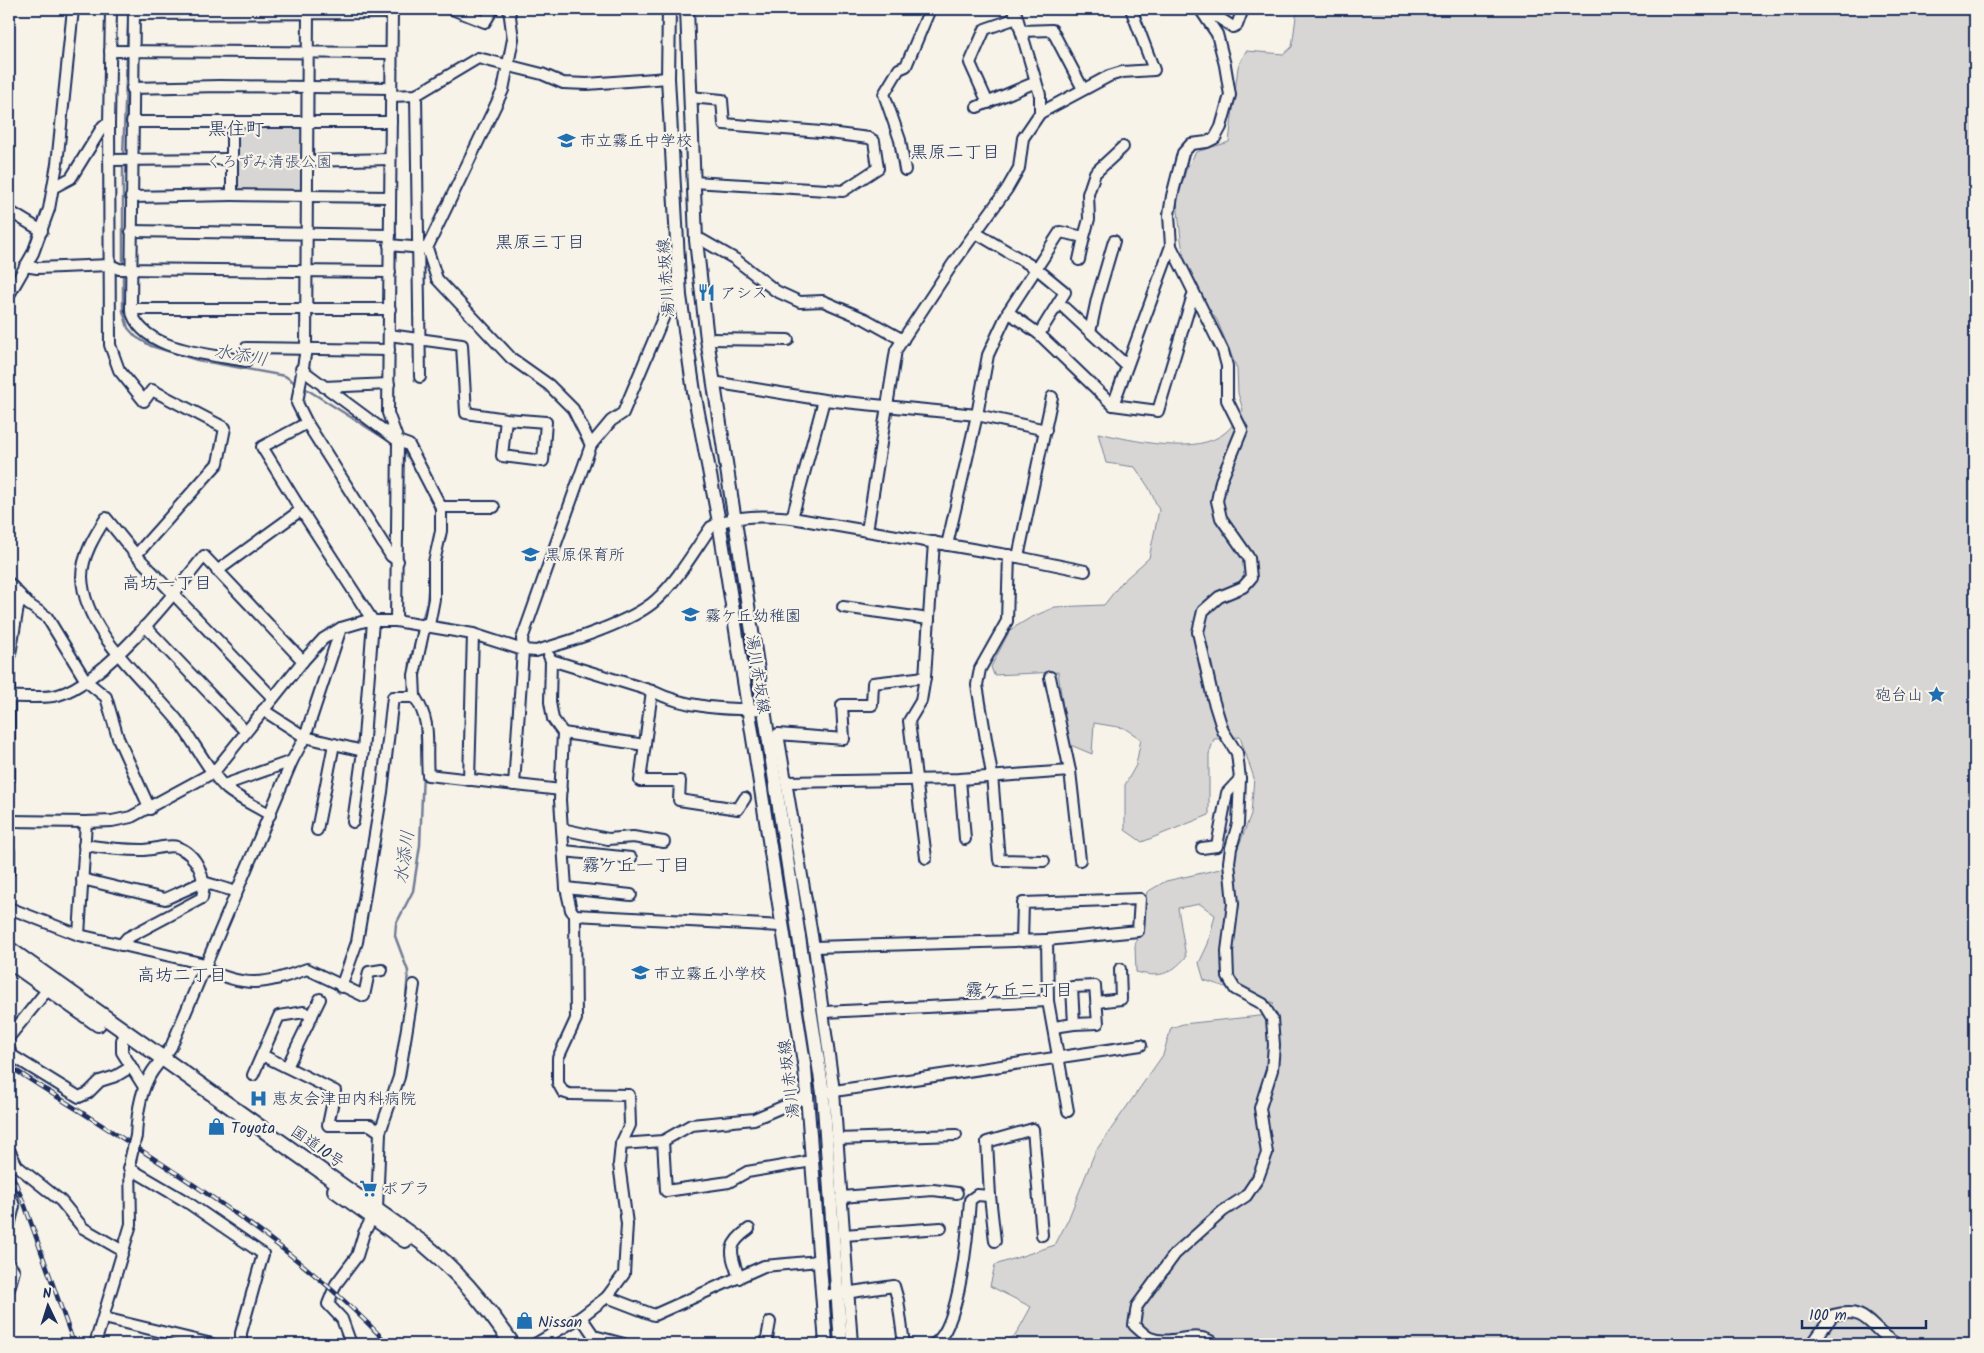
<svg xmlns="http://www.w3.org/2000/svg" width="1984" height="1353" viewBox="0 0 1984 1353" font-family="Kalam,'Klee One',sans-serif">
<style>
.green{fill:#d7d6d4;stroke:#798299}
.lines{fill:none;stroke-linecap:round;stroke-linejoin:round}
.stream{stroke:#727c95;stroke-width:2.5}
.minor-casing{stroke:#1b2f5e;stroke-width:14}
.major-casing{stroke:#1b2f5e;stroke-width:16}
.highway-casing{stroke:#1b2f5e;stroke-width:18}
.minor{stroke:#f7f3e8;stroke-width:10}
.major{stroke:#f7f3e8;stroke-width:12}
.highway{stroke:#f7f3e8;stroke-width:14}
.rail-casing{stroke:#1b2f5e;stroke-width:4.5}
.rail{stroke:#f7f3e8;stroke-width:2.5;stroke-dasharray:8;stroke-linecap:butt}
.minor-bridge-casing{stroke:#1b2f5e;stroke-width:14;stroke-linecap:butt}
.minor-bridge{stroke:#f7f3e8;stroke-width:10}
.labels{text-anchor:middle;stroke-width:4.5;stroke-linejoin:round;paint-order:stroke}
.poi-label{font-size:16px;fill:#1b2f5e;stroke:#f7f3e8;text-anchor:start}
.park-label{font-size:16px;fill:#415076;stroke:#f7f3e8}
.street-label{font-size:16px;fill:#1b2f5e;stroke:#f7f3e8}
.neighbourhood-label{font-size:18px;fill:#1b2f5e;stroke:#f7f3e8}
.water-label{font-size:18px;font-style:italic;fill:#465679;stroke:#f7f3e8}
.quarter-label{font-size:19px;fill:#1b2f5e;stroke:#f7f3e8}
</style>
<rect width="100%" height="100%" fill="#f7f3e8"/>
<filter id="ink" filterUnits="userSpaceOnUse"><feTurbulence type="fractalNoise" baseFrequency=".02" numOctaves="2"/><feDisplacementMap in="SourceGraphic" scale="10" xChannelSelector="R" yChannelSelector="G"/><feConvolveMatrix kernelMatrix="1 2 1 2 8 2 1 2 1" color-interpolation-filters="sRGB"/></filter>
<g filter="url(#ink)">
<!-- green -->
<g class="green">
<path d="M1297 9H1975V1344H995L1015 1336 1031 1307 990 1286 995 1265 1055 1245 1068 1220 1095 1152 1163 1055 1171 1028 1183 1024 1269 1015 1274 1003 1204 980 1199 963 1208 944 1215 915 1200 904 1178 908 1186 957C1170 975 1159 978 1136 972L1135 946 1147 892 1166 881 1220 869 1238 848 1251 814 1254 778 1240 737 1214 739 1209 754V815L1142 842 1125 830V785L1136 765 1141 739 1124 728 1094 723 1092 754 1068 744 1058 672 994 675 991 667 1010 630 1030 618 1055 607 1104 605 1122 582 1149 558 1159 510 1149 488 1135 467 1106 463 1098 433C1132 440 1197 457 1226 432 1233 426 1238 417 1243 410L1238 393 1237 369 1217 320 1188 279 1181 240 1177 201 1186 170 1196 152 1229 142 1238 67 1246 51 1284 54 1292 47Z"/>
<path d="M235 126H303L304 191 236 194Z"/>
</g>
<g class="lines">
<!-- stream -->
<g class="stream">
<path d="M127 47 129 9"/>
<path d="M123 157 127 53"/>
<path d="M123 163V267"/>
<path d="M123 273V311L128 328 136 337 151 346 197 360 285 376 298 385"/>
<path d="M303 387 395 445"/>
<path d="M402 450 413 463"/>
<path d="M430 496 437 515"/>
<path d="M435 537 436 525"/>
<path d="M421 623 427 603 429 582"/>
<path d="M409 693 410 661 419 628"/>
<path d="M420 720 422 757"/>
<path d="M405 1012 408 971 395 936 396 924 413 891 420 845 423 772"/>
<path d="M398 1054 400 1042"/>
</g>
<defs>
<g id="minor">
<path d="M111 9 109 124 110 345 119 370 144 401 152 390 225 428 218 463 136 555"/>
<path d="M134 9 131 309H390"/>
<path d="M308 9 306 349 297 403 307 423 391 556 398 561"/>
<path d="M392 9 388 413 398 441 396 621"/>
<path d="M452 9 485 22 493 9"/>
<path d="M509 9 513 39 503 90 427 248 437 279 511 358 549 385 573 409 591 445"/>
<path d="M1200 9 1217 34 1225 65 1230 95 1221 127 1215 138 1207 142 1191 144 1183 153 1172 196 1169 215 1171 246 1223 351 1227 366V400L1242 430 1221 481 1217 501 1221 518 1249 558 1251 578 1243 587 1219 597 1203 611 1198 632 1213 699 1223 731 1237 753 1240 779 1238 824 1231 848 1229 862 1233 904 1227 951 1228 977 1235 989 1263 1004 1272 1019 1274 1045 1272 1070 1260 1108 1267 1153 1258 1178 1246 1196 1223 1211 1175 1254 1137 1306 1134 1325C1139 1329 1144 1335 1150 1338 1172 1347 1195 1328 1215 1344"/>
<path d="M134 14 392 13"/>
<path d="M1207 19 1216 16 1233 27 1237 25 1243 9"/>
<path d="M1021 31 1052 30 1083 89"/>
<path d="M110 51 391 53"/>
<path d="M132 88 219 86 391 88"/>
<path d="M416 95 420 377"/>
<path d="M391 96 416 95 478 58 542 74 563 83 587 84 668 78"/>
<path d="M690 97 722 100 724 124 821 132 869 138 874 141 878 168 843 191 693 182"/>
<path d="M988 103 970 63 985 29 1017 18"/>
<path d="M977 107 1036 82"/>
<path d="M1040 113 1109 76 1122 72 1154 70 1131 9"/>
<path d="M132 122H391"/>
<path d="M232 122V195L390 197"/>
<path d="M109 160 232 159"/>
<path d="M307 161 390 159"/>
<path d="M905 170 900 140 884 94 899 69 906 66 930 9"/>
<path d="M54 187 71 178 103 126 109 124"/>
<path d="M131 197 232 195"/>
<path d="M9 211 42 231"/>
<path d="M131 231 390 235"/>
<path d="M976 233 1037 269 1065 292 1039 334"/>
<path d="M696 240H702L735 259 776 291 800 302 823 301 865 319 903 340"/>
<path d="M389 245 423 248"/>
<path d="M1079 260 1084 237"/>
<path d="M25 266 37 268 110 265 119 269 390 272"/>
<path d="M9 295 33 253 49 209 57 164 73 9"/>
<path d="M1059 303 1127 366"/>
<path d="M131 309C140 351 210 354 246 361V348L389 350"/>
<path d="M1008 312 1039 334 1113 405 1158 411 1193 295"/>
<path d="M1090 332 1097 299 1114 241"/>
<path d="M389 335 462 345 466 413 506 419 502 456 543 461 546 422 506 419"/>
<path d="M707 339 788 340"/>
<path d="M301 369 398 441 409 445 441 507H494"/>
<path d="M713 382 824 400 977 415 1046 430"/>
<path d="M324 387 389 384"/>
<path d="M1113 405 1171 246"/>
<path d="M792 518 824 400"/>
<path d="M867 531 896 350 952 265 1007 189 1019 168 1023 138 1040 113V95L1016 14 1013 9"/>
<path d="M947 545 977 415 988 355 1008 312 1060 232 1084 237 1089 219 1088 194 1095 173 1123 147"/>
<path d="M1009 555 1007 621 980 669 977 685 992 775 999 860 1044 861"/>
<path d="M1018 557 1052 397"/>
<path d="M217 571 301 510 262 447 307 423"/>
<path d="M9 583 28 604 47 617 86 681 106 697 118 738 150 809"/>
<path d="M843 607 929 619"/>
<path d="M429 625 434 599V562L441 531V507"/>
<path d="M145 626 245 731"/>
<path d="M549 656 551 660 652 691C686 708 727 710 764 709"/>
<path d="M1050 677 1070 771 1080 860"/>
<path d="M652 691 640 781H680L679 800 738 809 745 798"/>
<path d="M9 694V660L20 595"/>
<path d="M9 697C24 696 44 699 58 695 105 682 174 594 204 556L303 661"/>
<path d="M415 697C433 725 425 744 428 775L561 790"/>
<path d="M9 702V779"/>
<path d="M263 710 305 737 363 751 373 621 301 510"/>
<path d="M563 733 645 745"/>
<path d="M960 779 965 839"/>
<path d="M469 780 473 634"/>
<path d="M786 782 960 779 1070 771"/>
<path d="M224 785 292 761"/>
<path d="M514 785 523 650 522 639 591 445 611 421 623 413 666 311 680 296"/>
<path d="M270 815C256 806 239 799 227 789 210 774 193 740 178 721 145 680 84 633 82 577 82 556 95 535 106 518L136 555 273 698"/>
<path d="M9 821 86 822 112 821 131 817 214 772 303 661 323 639 341 628 365 621H396L473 634 523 650 536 651C568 642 632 622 656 600 678 580 694 551 711 527 733 514 768 516 792 518L1018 557 1085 571"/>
<path d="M353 822 363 751"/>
<path d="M562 829 608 839 633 837 664 842"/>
<path d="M317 830 334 744"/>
<path d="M84 845C104 848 123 850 142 850 153 850 168 844 177 847 197 854 207 878 202 898L127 938 121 945"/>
<path d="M1202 848 1217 846 1227 793 1240 779"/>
<path d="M9 851V871"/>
<path d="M564 851 631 858"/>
<path d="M926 858 909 721 921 701 925 677 934 542"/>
<path d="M82 879 165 899 203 882"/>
<path d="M203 882 237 892"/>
<path d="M566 888 631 895"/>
<path d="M9 908 79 935 205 964"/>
<path d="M575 915 782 926"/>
<path d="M79 935 86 822"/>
<path d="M1022 941 1023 903 1140 899 1138 931 1047 940"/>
<path d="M814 947 1047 940 1048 1001 1068 1111"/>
<path d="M203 968C246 988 263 985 307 969L364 996 369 972 382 970"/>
<path d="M341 987 357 942 382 792 393 697H415L414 675 425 624"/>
<path d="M1097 1002 1121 999 1120 969"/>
<path d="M824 1012 1048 1001"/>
<path d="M1054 1027 1074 1024 1072 987 1095 986 1098 1023 1074 1024"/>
<path d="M9 1037 48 989"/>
<path d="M122 1040V1052L144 1087"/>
<path d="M9 1048 11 1055 79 1097 88 1093 100 1081 116 1076 131 1067"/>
<path d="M262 1055 335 1091 328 1125H370L380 1132"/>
<path d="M287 1067 320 999"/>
<path d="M253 1075 279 1016 304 1012 312 1016"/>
<path d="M828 1092 1141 1045"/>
<path d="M136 1136C137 1115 140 1090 152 1072 158 1063 165 1056 171 1047L292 761 305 737 341 628"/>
<path d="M837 1139 956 1135"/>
<path d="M663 1141 666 1191 729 1182 747 1172 812 1161"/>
<path d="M621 1144 663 1141 691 1125 754 1119 808 1096"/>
<path d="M9 1150 17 1166 61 1201 83 1228 123 1251"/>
<path d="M129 1168 187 1202 263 1254 241 1333V1344"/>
<path d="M9 1191 14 1206 9 1226"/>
<path d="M990 1196 995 1241"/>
<path d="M841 1197 933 1190 957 1193"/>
<path d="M844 1235 941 1228"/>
<path d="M9 1264 14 1271 9 1289"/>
<path d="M739 1278C731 1253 725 1246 749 1229"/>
<path d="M823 1296 894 1286 898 1300 904 1344"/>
<path d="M607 1297 654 1315 764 1266 819 1261"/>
<path d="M581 1317 594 1336 624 1344"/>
<path d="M104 1318 212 1344"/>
<path d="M95 1344 131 1224 130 1162"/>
<path d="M351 1344 342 1319 328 1304 336 1284 357 1256 364 1233 377 1209 380 1132 399 1077 414 985"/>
<path d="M535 1344 581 1317 607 1297 624 1274 627 1224 619 1164 621 1144 630 1125 629 1095 569 1094 563 1092 558 1083V1058L576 1019 575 915 571 910 566 888 560 800 563 733 553 719 550 702 551 660"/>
<path d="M766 1344 770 1322"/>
<path d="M852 1344 834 1091 814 947 778 734 844 739 842 705H872L873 683 925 677"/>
<path d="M934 1344C960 1328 968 1231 970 1200L977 1195 990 1196 987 1142 1033 1129 1042 1235"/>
<path d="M1812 1344 1833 1315C1871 1306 1868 1330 1897 1344"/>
</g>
<g id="major">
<path d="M669 9 668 78 680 296 694 392 719 522 805 1069 826 1344"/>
<path d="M687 9 696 240 707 339 823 1093 841 1344"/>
</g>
<g id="highway">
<path d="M9 949 424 1244C459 1273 487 1306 512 1344"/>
<path d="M9 961 98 1024"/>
<path d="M335 1190 405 1240"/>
</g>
</defs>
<!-- minor casing -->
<use href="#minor" class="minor-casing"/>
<!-- major casing -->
<use href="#major" class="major-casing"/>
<!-- highway casing -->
<use href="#highway" class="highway-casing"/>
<!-- minor -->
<use href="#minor" class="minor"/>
<!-- major -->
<use href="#major" class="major"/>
<!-- highway -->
<use href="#highway" class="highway"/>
<defs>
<g id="rail">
<path d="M9 1066C140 1151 280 1229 388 1344"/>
<path d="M9 1167 25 1206 74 1344"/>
</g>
</defs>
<!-- rail casing -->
<use href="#rail" class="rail-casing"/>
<!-- rail -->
<use href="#rail" class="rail"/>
<defs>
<path id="minor-bridge" d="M130 1161 136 1136"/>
</defs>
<!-- minor-bridge casing -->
<use href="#minor-bridge" class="minor-bridge-casing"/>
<!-- minor-bridge -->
<use href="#minor-bridge" class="minor-bridge"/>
</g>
</g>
<!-- icons -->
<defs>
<symbol id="school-bare" viewBox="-9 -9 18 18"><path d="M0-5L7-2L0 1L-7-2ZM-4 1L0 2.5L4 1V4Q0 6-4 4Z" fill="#1f6fb2" stroke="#f7f3e8" stroke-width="2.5" paint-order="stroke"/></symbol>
<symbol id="restaurant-bare" viewBox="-9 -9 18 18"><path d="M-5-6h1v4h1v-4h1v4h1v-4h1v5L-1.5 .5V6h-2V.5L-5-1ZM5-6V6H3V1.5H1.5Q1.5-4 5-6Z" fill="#1f6fb2" stroke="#f7f3e8" stroke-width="2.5" paint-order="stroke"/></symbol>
<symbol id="sight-bare" viewBox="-9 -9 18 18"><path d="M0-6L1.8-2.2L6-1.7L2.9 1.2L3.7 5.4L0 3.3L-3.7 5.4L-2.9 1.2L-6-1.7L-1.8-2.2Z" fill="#1f6fb2" stroke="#f7f3e8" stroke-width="2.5" paint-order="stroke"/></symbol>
<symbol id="hospital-bare" viewBox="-9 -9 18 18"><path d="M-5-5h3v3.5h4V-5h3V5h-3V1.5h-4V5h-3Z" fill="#1f6fb2" stroke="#f7f3e8" stroke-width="2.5" paint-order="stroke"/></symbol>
<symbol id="shop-bare" viewBox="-9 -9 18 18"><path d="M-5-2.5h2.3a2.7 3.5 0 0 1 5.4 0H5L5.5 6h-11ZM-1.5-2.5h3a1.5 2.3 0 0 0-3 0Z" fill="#1f6fb2" stroke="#f7f3e8" stroke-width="2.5" paint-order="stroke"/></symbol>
<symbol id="supermarket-bare" viewBox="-9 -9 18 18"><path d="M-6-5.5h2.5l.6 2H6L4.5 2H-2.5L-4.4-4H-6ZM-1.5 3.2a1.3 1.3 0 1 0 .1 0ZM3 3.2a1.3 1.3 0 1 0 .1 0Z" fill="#1f6fb2" stroke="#f7f3e8" stroke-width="2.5" paint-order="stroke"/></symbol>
</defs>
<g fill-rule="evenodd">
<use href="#school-bare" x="554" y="128" width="25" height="25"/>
<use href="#restaurant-bare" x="694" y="280" width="25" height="25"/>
<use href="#school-bare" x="518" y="542" width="25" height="25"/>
<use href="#school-bare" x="678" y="602" width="25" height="25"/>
<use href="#sight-bare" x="1924" y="682" width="25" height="25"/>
<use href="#school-bare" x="628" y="960" width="25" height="25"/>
<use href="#hospital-bare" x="246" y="1086" width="25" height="25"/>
<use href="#shop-bare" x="204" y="1114" width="25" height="25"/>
<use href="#supermarket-bare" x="356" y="1176" width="25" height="25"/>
<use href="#shop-bare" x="512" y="1308" width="25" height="25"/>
</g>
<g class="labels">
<!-- poi labels -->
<g class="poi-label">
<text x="580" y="146">市立霧丘中学校</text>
<text x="720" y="298">アシス</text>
<text x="545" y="560">黒原保育所</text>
<text x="705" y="621">霧ケ丘幼稚園</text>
<text x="1923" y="700" text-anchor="end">砲台山</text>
<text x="654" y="979">市立霧丘小学校</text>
<text x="272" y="1104">恵友会津田内科病院</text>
<text x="231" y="1133">Toyota</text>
<text x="382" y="1194">ポプラ</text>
<text x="538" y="1327">Nissan</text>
</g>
<!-- park labels -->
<g class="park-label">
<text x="269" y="167">くろずみ清張公園</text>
</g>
<!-- street labels -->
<g class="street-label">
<text transform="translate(665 278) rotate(-94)" y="6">湯川赤坂線</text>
<text transform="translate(759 674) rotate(81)" y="6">湯川赤坂線</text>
<text transform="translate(788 1079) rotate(-97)" y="6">湯川赤坂線</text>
<text transform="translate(318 1146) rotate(35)" y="6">国道10号</text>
</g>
<!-- neighbourhood labels -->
<g class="neighbourhood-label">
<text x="955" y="158">黒原二丁目</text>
<text x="540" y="248">黒原三丁目</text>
<text x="167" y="589">高坊一丁目</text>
<text x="636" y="871">霧ケ丘一丁目</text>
<text x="182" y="981">高坊二丁目</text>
<text x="1019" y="996">霧ケ丘二丁目</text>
</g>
<!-- water labels -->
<g class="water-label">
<text transform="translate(241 355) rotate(10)" y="6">水添川</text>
<text transform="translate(404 857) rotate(-82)" y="6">水添川</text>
</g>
<!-- quarter labels -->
<g class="quarter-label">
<text x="236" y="135">黒住町</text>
</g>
</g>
<!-- margin -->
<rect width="1984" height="1353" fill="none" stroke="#f7f3e8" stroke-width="30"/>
<rect x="15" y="15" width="1954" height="1323" fill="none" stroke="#1b2f5e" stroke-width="2" filter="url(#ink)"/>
<!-- north arrow -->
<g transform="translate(48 1306) rotate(356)" stroke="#f7f3e8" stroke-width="4" paint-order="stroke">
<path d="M0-4L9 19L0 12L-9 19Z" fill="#1b2f5e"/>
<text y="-8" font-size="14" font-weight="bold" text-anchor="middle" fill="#1b2f5e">N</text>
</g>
<!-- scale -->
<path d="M1802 1320v8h124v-8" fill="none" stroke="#1b2f5e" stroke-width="2.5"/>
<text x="1809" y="1320" font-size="15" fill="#1b2f5e" stroke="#f7f3e8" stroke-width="4" paint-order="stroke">100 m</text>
</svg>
